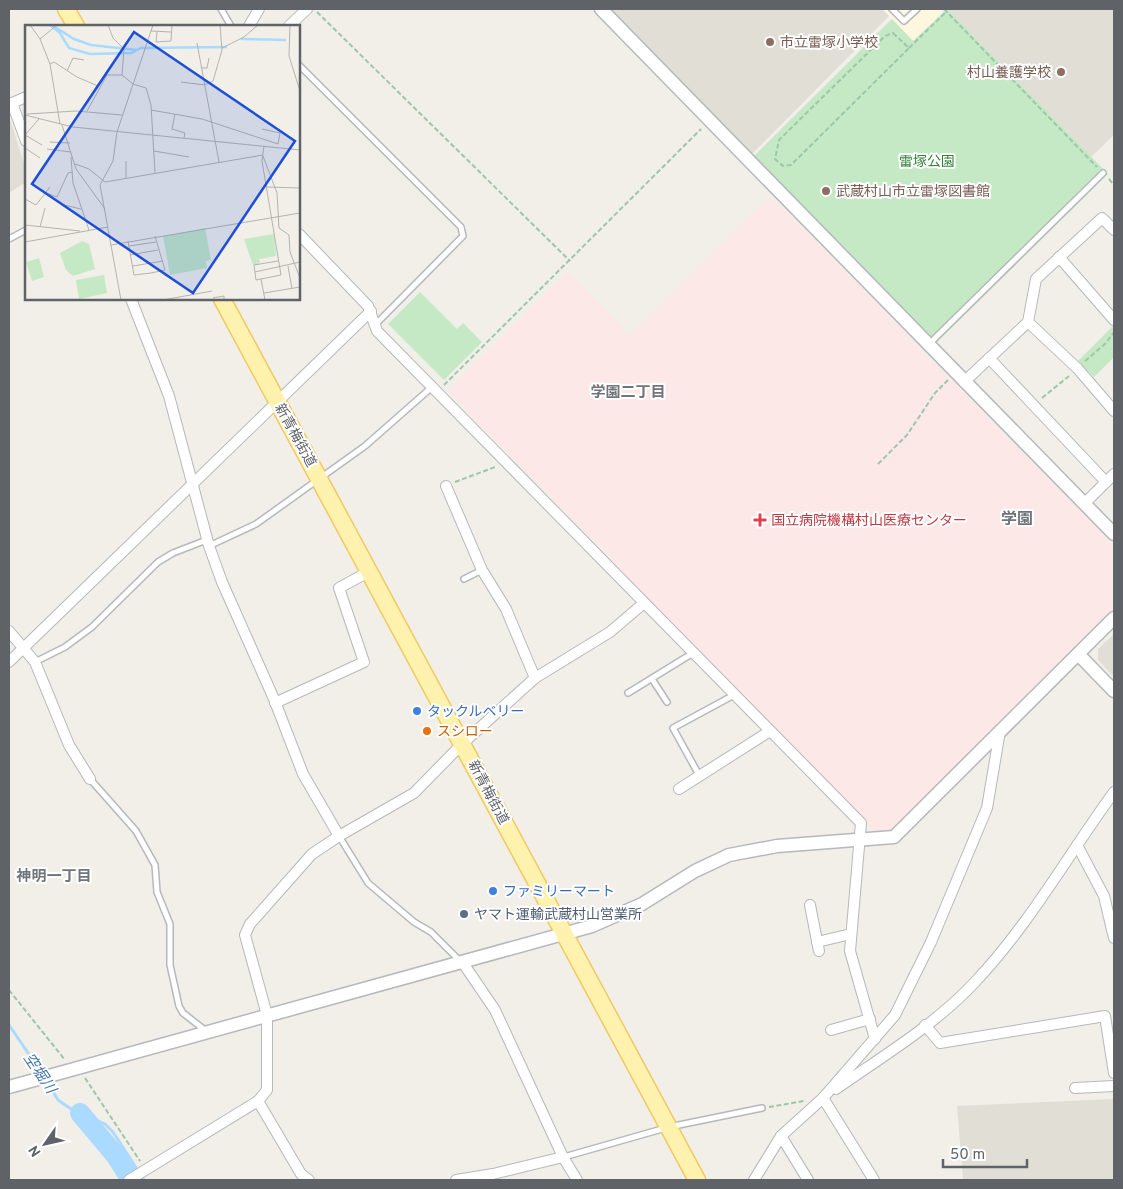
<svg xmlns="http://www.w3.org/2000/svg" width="1123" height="1189" viewBox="0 0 1123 1189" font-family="Overpass,'Noto Sans JP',sans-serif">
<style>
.commercial{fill:#fef7e0}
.education{fill:#e1ded6}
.medical{fill:#fce8e6}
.green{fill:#c5e8c5}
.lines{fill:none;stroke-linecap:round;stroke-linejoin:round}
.stream{stroke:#aadaff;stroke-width:3}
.river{stroke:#aadaff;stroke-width:20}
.service-casing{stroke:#b5b8bc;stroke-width:8}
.minor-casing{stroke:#b5b8bc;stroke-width:12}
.tertiary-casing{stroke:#b5b8bc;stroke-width:15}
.primary-casing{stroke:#f2c960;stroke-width:19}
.path{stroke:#9cc7a9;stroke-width:2;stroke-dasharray:5 2.5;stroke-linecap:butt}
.service{stroke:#fff;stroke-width:5}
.minor{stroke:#fff;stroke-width:10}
.tertiary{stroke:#fff;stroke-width:12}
.primary{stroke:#fff2af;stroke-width:16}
.education-dot{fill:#8d6e63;stroke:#fff;stroke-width:2}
.health-dot{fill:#e0444e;stroke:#fff;stroke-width:2}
.shop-dot{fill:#3f7fe0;stroke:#fff;stroke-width:2}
.food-dot{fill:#e8710a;stroke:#fff;stroke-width:2}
.service-dot{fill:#5c6f8a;stroke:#fff;stroke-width:2}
.labels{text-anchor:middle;stroke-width:4;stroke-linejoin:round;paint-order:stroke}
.education-label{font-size:14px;fill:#785e54;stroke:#fff;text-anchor:start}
.park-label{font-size:14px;fill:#348238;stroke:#fff}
.street-label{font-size:14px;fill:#5f6368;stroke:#fff}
.health-label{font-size:14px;fill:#be3a42;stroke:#fff;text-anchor:start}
.shop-label{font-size:14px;fill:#366cbe;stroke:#fff;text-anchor:start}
.food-label{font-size:14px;fill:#c56008;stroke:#fff;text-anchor:start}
.service-label{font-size:14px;fill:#4e5e75;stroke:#fff;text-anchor:start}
.neighbourhood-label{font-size:15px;font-weight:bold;fill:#70757a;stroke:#fff}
.water-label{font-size:15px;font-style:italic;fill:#4174aa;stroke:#fff}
.quarter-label{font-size:16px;font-weight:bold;fill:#70757a;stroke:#fff}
.inset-river{fill:none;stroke:#aadaff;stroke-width:2.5}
.inset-road{fill:none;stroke:#b3b3b1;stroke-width:1}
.view{fill:#1d4ed8;fill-opacity:0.15;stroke:#1d4ed8;stroke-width:2.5}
.inset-edge{fill:none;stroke:#5f6368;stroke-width:2.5}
</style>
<rect width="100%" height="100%" fill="#f1efe8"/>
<!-- commercial -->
<path class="commercial" d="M882 9H940L942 13 913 41Z"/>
<!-- education -->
<g class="education">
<path d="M609 9H882L889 16 751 155Z"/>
<path d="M947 9H1114V135L1091 157Z"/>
<path d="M9 116 26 170V182L9 193Z"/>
<path d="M1114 634V677L1098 660V649Z"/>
<path d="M1114 1099V1180H963L957 1106Z"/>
</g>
<!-- medical -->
<path class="medical" d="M770 196 1114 545V611L892 830H874L447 391 568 271 630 335Z"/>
<!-- green -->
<g class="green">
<path d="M947 9 1108 174 936 343 753 157 892 19 913 41Z"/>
<path d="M420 292 457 329 463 323 482 342 444 380 388 324Z"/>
<path d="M1114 325V357L1094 377 1078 361Z"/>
</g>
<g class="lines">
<!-- stream -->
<g class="stream">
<path d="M9 1025 43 1075"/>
<path d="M46 1080 58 1100 71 1109 105 1124 113 1132 144 1180"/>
</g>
<!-- river -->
<path class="river" d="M80 1113 116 1156 131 1180"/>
<defs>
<g id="service">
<path d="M221 9 231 26"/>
<path d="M892 9 904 21 917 9"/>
<path d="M299 65 461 227 463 236 375 325"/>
<path d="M9 239 26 230"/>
<path d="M928 345 1103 173"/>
<path d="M464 579 482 570"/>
<path d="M35 662 65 647 92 627 158 562 173 553 204 541 209 546 256 524 365 446 432 387"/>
<path d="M652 679 667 702"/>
<path d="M628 693 693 653"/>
<path d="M699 775 673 728 734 695"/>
<path d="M90 779 136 831 155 865 157 892 170 924V965L179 1006 183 1013 206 1031"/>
<path d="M339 836 368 883 414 922 431 932 460 961"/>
<path d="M564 1157 669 1127 762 1108"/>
</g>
<g id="minor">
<path d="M249 26 259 9"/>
<path d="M289 26 307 9"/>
<path d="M26 97 12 103 26 141"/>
<path d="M299 234 368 306 377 331 861 823 850 951 875 1039"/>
<path d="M1059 257 1114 320"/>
<path d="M131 299 169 396 209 546 222 582 274 699 303 774 339 836"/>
<path d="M1028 322 1078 369 1114 411"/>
<path d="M989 358 1106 482"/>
<path d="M964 382 1028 322 1036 279 1102 218 1114 230"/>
<path d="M446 486 482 570 506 609 535 678"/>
<path d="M1084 504 1114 474"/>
<path d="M9 631 35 662 69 745 90 779"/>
<path d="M9 662 371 311"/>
<path d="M275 703 364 662 339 588 370 571"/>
<path d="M679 789 770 731"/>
<path d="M1077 845 1104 896 1114 938"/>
<path d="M810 905 819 951"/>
<path d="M817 942 851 934"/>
<path d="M463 963 495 1010 563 1157 577 1180"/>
<path d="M925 1025 940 1043 1105 1016 1114 1073"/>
<path d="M831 1030 870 1019"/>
<path d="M1075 1088 1114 1086"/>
<path d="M836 1089C883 1056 935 1025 975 982 1029 925 1068 855 1114 792"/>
<path d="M823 1098 874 1180"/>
<path d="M258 1101 301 1174 309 1180"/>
<path d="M781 1136 808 1180"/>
<path d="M129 1180 258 1101 267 1090V1015L245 935 250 924 312 854 339 836 414 793 462 744 535 678 610 632 644 603"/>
<path d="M456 1180 493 1174 563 1157"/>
<path d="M754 1180 781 1136 823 1098 895 1015 931 942 987 808 1000 731"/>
</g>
<g id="tertiary">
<path d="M601 9 1114 534"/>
<path d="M1078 654 1114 691"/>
<path d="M9 1087 592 926 642 904 695 871 729 855 777 846 894 837 1114 618"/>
</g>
<g id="primary">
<path d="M66 9 76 26"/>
<path d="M222 299 697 1180"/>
</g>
</defs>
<!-- service casing -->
<use href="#service" class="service-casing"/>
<!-- minor casing -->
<use href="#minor" class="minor-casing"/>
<!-- tertiary casing -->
<use href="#tertiary" class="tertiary-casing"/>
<!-- primary casing -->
<use href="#primary" class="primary-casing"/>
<!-- path -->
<g class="path">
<path d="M944 9 1097 167"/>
<path d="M317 12 570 261"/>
<path d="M893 33 909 48 791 165 783 166 775 159 779 140 885 36Z"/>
<path d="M909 48 946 12"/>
<path d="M1109 179 1114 185"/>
<path d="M1085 361 1105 344 1114 332"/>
<path d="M444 385 701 129"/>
<path d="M1042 398 1069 376"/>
<path d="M878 464 907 435 935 393 948 380"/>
<path d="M455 482 495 467"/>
<path d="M9 990 65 1060"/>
<path d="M85 1078 140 1161"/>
<path d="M769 1107 804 1101"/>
</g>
<!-- service -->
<use href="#service" class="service"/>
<!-- minor -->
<use href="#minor" class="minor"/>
<!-- tertiary -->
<use href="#tertiary" class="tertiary"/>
<!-- primary -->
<use href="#primary" class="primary"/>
</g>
<!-- markers -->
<g class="education-dot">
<circle cx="770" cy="42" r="5"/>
<circle cx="1061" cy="72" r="5"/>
<circle cx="826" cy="191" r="5"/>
</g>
<path class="health-dot" d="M757.5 512.5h5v5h5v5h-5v5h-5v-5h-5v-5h5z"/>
<g class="shop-dot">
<circle cx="417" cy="711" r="5"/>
<circle cx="493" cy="891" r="5"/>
</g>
<circle class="food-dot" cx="427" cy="731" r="5"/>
<circle class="service-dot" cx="464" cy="914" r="5"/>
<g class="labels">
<!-- education labels -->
<g class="education-label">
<text x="780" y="47">市立雷塚小学校</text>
<text x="1051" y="77" text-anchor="end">村山養護学校</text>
<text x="836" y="196">武蔵村山市立雷塚図書館</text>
</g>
<!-- park labels -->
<g class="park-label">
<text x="927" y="166">雷塚公園</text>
</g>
<!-- street labels -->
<g class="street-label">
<text transform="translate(296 435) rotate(61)" y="5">新青梅街道</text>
<text transform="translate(489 792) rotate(62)" y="5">新青梅街道</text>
</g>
<!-- health labels -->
<g class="health-label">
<text x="771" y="525">国立病院機構村山医療センター</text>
</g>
<!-- shop labels -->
<g class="shop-label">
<text x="427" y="716">タックルベリー</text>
<text x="503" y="896">ファミリーマート</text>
</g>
<!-- food labels -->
<g class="food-label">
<text x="437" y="736">スシロー</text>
</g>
<!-- service labels -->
<g class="service-label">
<text x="474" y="919">ヤマト運輸武蔵村山営業所</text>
</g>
<!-- neighbourhood labels -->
<g class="neighbourhood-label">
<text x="628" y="397">学園二丁目</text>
<text x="54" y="881">神明一丁目</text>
</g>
<!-- water labels -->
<g class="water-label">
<text transform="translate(40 1073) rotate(56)" y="5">空堀川</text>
</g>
<!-- quarter labels -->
<g class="quarter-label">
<text x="1017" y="524">学園</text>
</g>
</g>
<!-- overview -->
<g transform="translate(25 25)">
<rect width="275" height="275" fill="#f1efe8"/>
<path d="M180 203 186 235 181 236 182 243 145 250 138 211ZM249 209 251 231 234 234 235 238 228 240 219 214ZM57 216 64 219 70 244 48 251 41 245 35 228ZM14 233 19 252 7 256 1 237ZM79 250 82 268 54 274 51 255Z" fill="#c5e8c5"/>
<path class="inset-river" d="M25 0 35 8 44 23 65 29 106 28 116 23 202 22M27 0 49 14 66 20 112 25M216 14 261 15"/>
<path class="inset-road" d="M5 0 15 14 25 39 35 99M83 0 88 13 99 24 97 50M265 0 264 31 275 66M126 6 146 7M132 7 131 17 146 16 147 0M15 14 32 0M172 18 194 137M197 23 219 12 233 0M25 39 29 37 52 52 73 61M177 43H182L184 33M42 46 48 33 59 35M156 57 180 60 188 56 197 25 195 0M126 85 177 94 253 119M62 86 82 50H97L108 59 121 63 126 80 130 148M2 89 51 86 97 90M150 89 147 104 160 108 159 113M0 90 48 102 275 125M37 100 51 144 80 184M237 104 255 108 253 119M0 110 14 94M0 110 17 120M25 117 45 118M239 121 237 136 256 250 231 255 229 240 253 236M0 123 15 133M22 124 46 127M129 126 164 132M238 131 252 168 254 203 264 210 265 227 275 253M46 132 48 158 64 205M50 139 64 144 80 157 238 130M101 153V136M242 162 275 163M21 168 32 172 43 148 47 147M0 174 11 180 25 162M39 180 56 184M0 200 55 206M15 202 20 183M103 216 109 250 126 248 140 245 130 211M0 217 83 202M86 220 275 188M104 221 131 217M105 230 133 225M108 241 138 236M263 241 267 264M230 247 275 237M236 254 240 275M239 268 275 262M188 273 199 271V275M96 275 75 160 88 136 92 107 128 0M138 275 187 266"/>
<path class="view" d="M109 7 270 116 168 268 7 159Z"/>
<rect width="275" height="275" class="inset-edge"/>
</g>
<!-- border -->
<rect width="1123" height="1189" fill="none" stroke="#5f6368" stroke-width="20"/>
<!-- north arrow -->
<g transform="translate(45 1144) rotate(236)" stroke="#ffffff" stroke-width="4" paint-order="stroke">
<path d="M0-4L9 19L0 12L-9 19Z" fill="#5f6368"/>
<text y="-8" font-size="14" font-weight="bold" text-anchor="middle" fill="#5f6368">N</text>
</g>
<!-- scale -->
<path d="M943 1159v8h84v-8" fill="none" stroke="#5f6368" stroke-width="2.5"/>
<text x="950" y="1159" font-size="15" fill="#5f6368" stroke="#ffffff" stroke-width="4" paint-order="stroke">50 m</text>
</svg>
